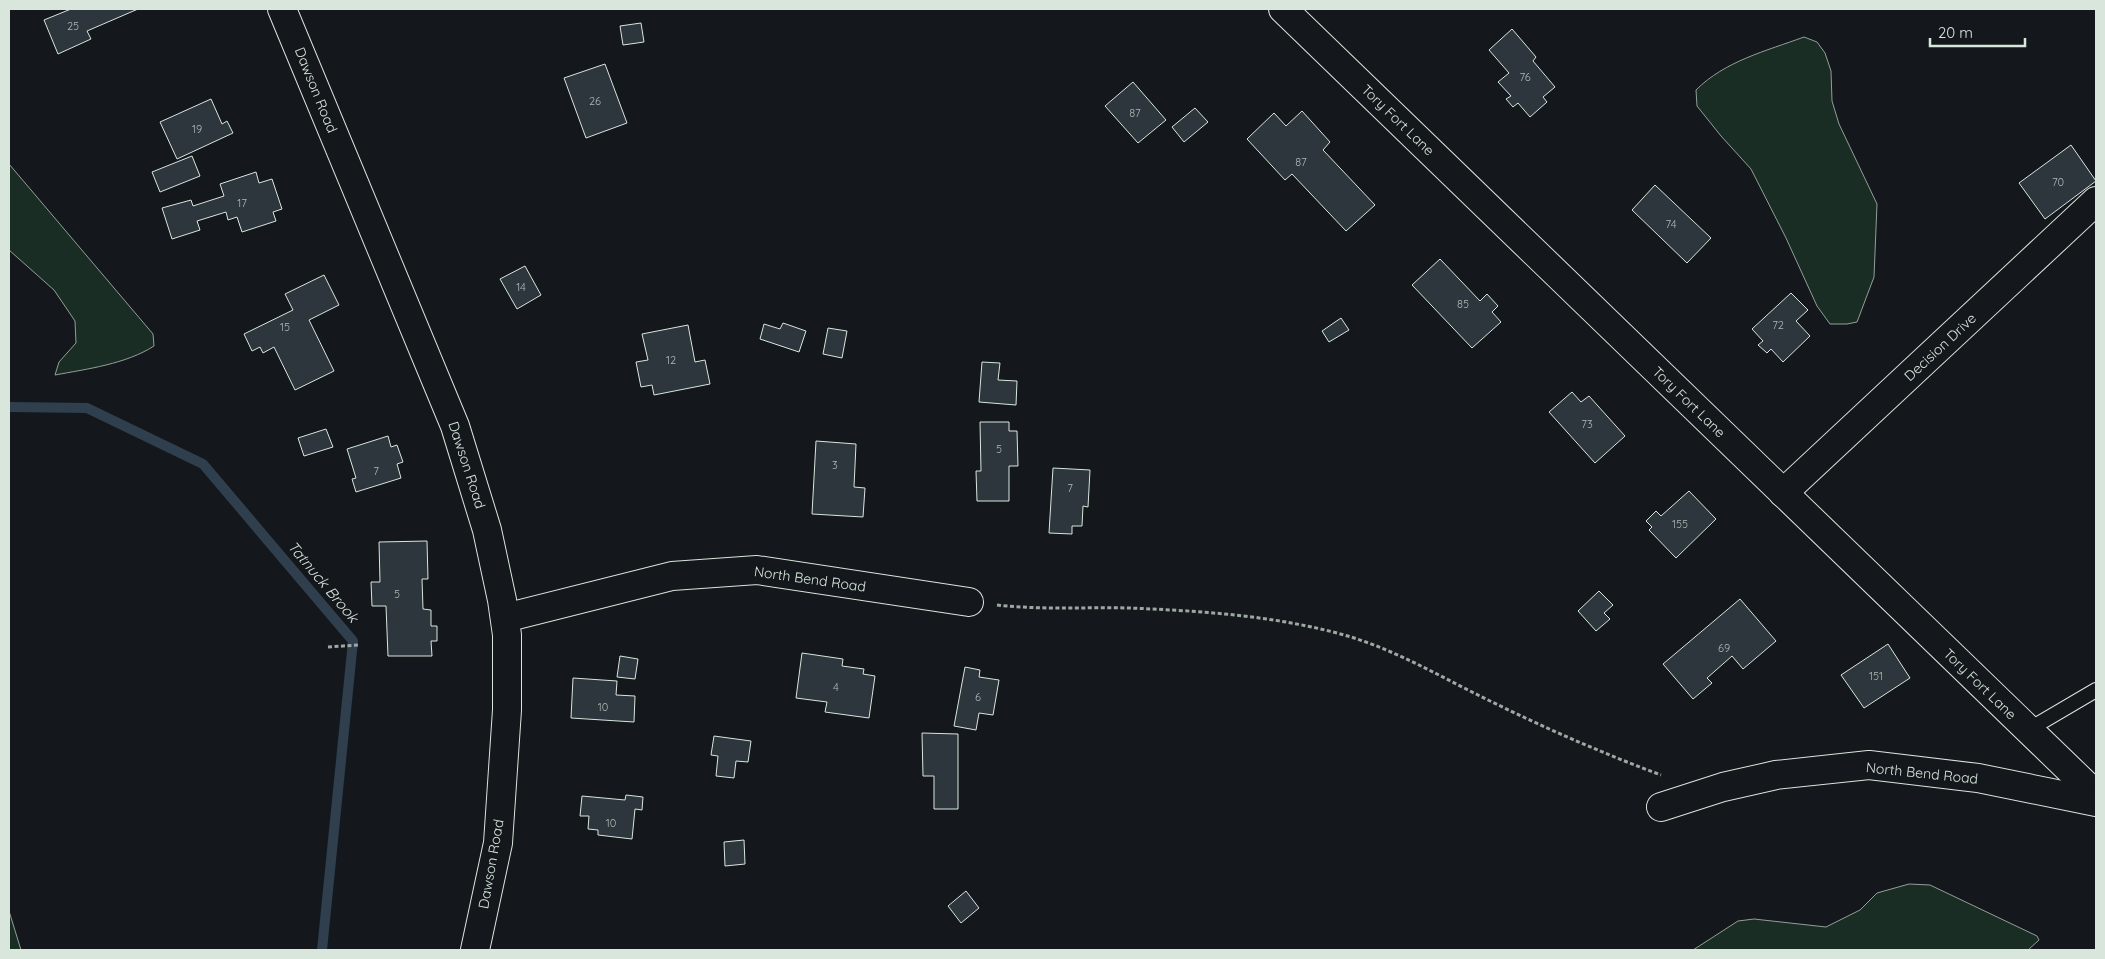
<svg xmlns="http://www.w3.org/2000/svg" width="2105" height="959" viewBox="0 0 2105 959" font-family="Quicksand,sans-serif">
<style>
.green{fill:#1a2d24;stroke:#939e99}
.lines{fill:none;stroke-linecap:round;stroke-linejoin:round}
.stream{stroke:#2f3f4d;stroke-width:10}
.building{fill:#2c363c;stroke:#d8e6dc}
.lane-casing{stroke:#d8e6dc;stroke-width:16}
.street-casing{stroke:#d8e6dc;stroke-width:30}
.path{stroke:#9da8a2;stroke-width:3;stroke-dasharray:4 2.5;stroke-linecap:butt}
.lane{stroke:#14181c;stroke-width:14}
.street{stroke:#14181c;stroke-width:28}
.labels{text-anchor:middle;stroke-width:4;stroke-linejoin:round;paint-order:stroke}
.number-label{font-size:11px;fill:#adbab4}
.street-label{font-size:14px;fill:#d8e6dc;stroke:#14181c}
.water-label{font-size:15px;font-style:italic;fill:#d8e6dc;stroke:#14181c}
</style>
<rect width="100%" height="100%" fill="#14181c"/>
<!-- green -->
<g class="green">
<path d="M1804 37 1817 42 1825 53 1831 71 1832 101 1839 124 1877 204 1874 277 1857 322 1847 324H1830L1817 306 1786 238 1751 169 1721 136 1697 106 1696 90C1725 61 1766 51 1804 37Z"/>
<path d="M9 164 153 334 154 346C126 364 87 369 55 375L59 362 76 343 75 321 54 290 9 250Z"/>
<path d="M1909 884 1930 885 2037 936 2039 940 2028 950H1693L1738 921 1754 919 1826 927 1860 910 1877 893Z"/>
<path d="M9 911 21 950H9Z"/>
</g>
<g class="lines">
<!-- stream -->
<path class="stream" d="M9 407 87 408 203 464 353 641 322 950"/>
</g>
<!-- building -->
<g class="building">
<path d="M71 9H138L87 31 91 39 58 54 44 20Z"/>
<path d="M641 23 644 42 623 45 620 26Z"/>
<path d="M1512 29 1536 57 1533 61 1555 87 1543 97 1547 102 1530 117 1518 103 1513 107 1506 99 1511 96 1498 82 1509 73 1489 50Z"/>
<path d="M605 64 627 123 586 138 564 78Z"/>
<path d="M1133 82 1166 120 1138 143 1105 106Z"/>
<path d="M211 99 222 124 227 121 233 133 177 159 160 122Z"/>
<path d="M1195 108 1208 122 1184 142 1172 127Z"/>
<path d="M1302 111 1330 142 1323 150 1375 205 1346 231 1292 174 1285 180 1247 139 1274 113 1286 126Z"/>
<path d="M2071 145 2096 181 2045 219 2019 183Z"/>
<path d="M192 156 200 176 160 192 152 172Z"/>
<path d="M256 172 259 183 272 179 282 209 273 212 276 221 242 232 237 217 228 220 226 212 197 221 200 230 172 239 162 208 191 200 193 206 224 196 220 184Z"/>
<path d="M1655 185 1711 238 1687 263 1632 210Z"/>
<path d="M1440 259 1480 301 1487 294 1498 306 1492 312 1501 322 1472 348 1412 285Z"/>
<path d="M525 266 541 295 517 309 500 279Z"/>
<path d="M324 275 339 305 309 320 334 371 295 390 274 347 263 353 260 347 252 351 244 334 293 310 285 294Z"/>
<path d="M1791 293 1808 310 1796 321 1810 336 1783 362 1771 349 1767 353 1758 345 1763 341 1752 329Z"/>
<path d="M1341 318 1349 330 1329 342 1322 331Z"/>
<path d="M783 323 806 331 799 352 760 339 764 324 780 329Z"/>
<path d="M688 325 695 362 705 360 710 384 654 395 652 385 641 387 636 362 648 360 642 334Z"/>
<path d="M828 328 847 331 842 358 823 354Z"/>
<path d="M982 362 1000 363 998 380 1017 381 1016 405 979 402Z"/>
<path d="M1572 392 1581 402 1589 396 1625 436 1595 463 1549 412Z"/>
<path d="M980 422H1009V431H1017L1018 466H1009V501H977L976 471H981Z"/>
<path d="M326 429 333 447 304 456 298 438Z"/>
<path d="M388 436 391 447 397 445 403 462 397 464 401 478 356 492 352 479 356 478 347 449Z"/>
<path d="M816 441 856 444 854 487 865 488 863 517 812 514Z"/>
<path d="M1053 468 1090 470 1088 507 1083 506 1082 526H1072V534L1049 533Z"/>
<path d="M1689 491 1716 519 1676 558 1649 530 1652 527 1646 521 1656 511 1661 516Z"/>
<path d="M427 541 428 579H422L423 609 431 610V626H437V641H431L432 656H388L386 606H372L371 582H380L379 542Z"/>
<path d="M1599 591 1613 605 1604 613 1610 619 1596 631 1578 611Z"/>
<path d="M1740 599 1776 641 1743 669 1732 656 1707 678 1712 683 1693 699 1663 664Z"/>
<path d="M1888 644 1910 678 1864 708 1841 675Z"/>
<path d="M802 653 843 659 842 666 864 669 863 674 875 676 869 718 825 712 827 702 796 698Z"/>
<path d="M620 656 638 659 635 679 617 677Z"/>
<path d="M965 667 980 670 979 677 999 680 993 715 979 713 976 730 954 726Z"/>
<path d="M573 678 617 681 616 695 635 696 634 722 571 718Z"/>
<path d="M922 733 958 734V809H934V776H923Z"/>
<path d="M714 736 751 741 748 762 736 761 734 778 716 776 718 756 711 755Z"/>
<path d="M626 795 643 797 642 810 635 809 632 839 598 835V830L588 829 589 816H580L582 796 625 800Z"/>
<path d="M744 840 745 864 725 866 724 842Z"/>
<path d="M966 891 979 908 961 923 948 906Z"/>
</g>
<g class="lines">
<defs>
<path id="lane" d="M2028 730 2096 690"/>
<g id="street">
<path d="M282 9 455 426 487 530 502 600 507 635V710L498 843 475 950"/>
<path d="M1283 9 2096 795"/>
<path d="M1783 493 2096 201"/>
<path d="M505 618 672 576 757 570 969 602"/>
<path d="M1661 807 1723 787 1776 775 1869 765 1978 778 2096 802"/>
</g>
</defs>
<!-- lane casing -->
<use href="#lane" class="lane-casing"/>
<!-- street casing -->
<use href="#street" class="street-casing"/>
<!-- path -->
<g class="path">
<path d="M997 605C1041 610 1085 607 1130 608 1202 611 1281 616 1351 637 1396 651 1436 674 1478 695 1538 725 1599 752 1661 775"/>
<path d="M328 647 358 645"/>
</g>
<!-- lane -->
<use href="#lane" class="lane"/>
<!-- street -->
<use href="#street" class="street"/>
</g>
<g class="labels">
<!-- number labels -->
<g class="number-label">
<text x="73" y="30">25</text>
<text x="1525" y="81">76</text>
<text x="595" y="105">26</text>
<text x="1135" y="117">87</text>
<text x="197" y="133">19</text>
<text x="1301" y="166">87</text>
<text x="2058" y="186">70</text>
<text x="242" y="207">17</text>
<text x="1671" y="228">74</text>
<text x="521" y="291">14</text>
<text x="1463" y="308">85</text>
<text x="1778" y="329">72</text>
<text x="285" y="331">15</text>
<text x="671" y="364">12</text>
<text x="1587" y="428">73</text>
<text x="999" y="453">5</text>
<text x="835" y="469">3</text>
<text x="376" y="475">7</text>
<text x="1070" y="492">7</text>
<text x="1680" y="528">155</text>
<text x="397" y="598">5</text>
<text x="1724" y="652">69</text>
<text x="1876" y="680">151</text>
<text x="836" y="691">4</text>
<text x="978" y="701">6</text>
<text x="603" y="711">10</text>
<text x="611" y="827">10</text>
</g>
<!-- street labels -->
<g class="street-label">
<text transform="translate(316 90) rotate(68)" y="5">Dawson Road</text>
<text transform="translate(1398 120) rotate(44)" y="5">Tory Fort Lane</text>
<text transform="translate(1940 347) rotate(-43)" y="5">Decision Drive</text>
<text transform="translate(1689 402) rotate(44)" y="5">Tory Fort Lane</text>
<text transform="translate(467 465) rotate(72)" y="5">Dawson Road</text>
<text transform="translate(810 579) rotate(8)" y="5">North Bend Road</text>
<text transform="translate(1980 684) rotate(44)" y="5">Tory Fort Lane</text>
<text transform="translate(1922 773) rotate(6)" y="5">North Bend Road</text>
<text transform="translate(491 864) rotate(-80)" y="5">Dawson Road</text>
</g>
<!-- water labels -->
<g class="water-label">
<text transform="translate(323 582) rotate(50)" y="5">Tatnuck Brook</text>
</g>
</g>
<!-- border -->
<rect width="2105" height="959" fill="none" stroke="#d8e6dc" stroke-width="20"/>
<!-- scale -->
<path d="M1930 38v8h95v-8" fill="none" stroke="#d8e6dc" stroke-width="2.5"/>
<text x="1938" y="38" font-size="15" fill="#d8e6dc" stroke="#14181c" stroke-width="4" paint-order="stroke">20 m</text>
</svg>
